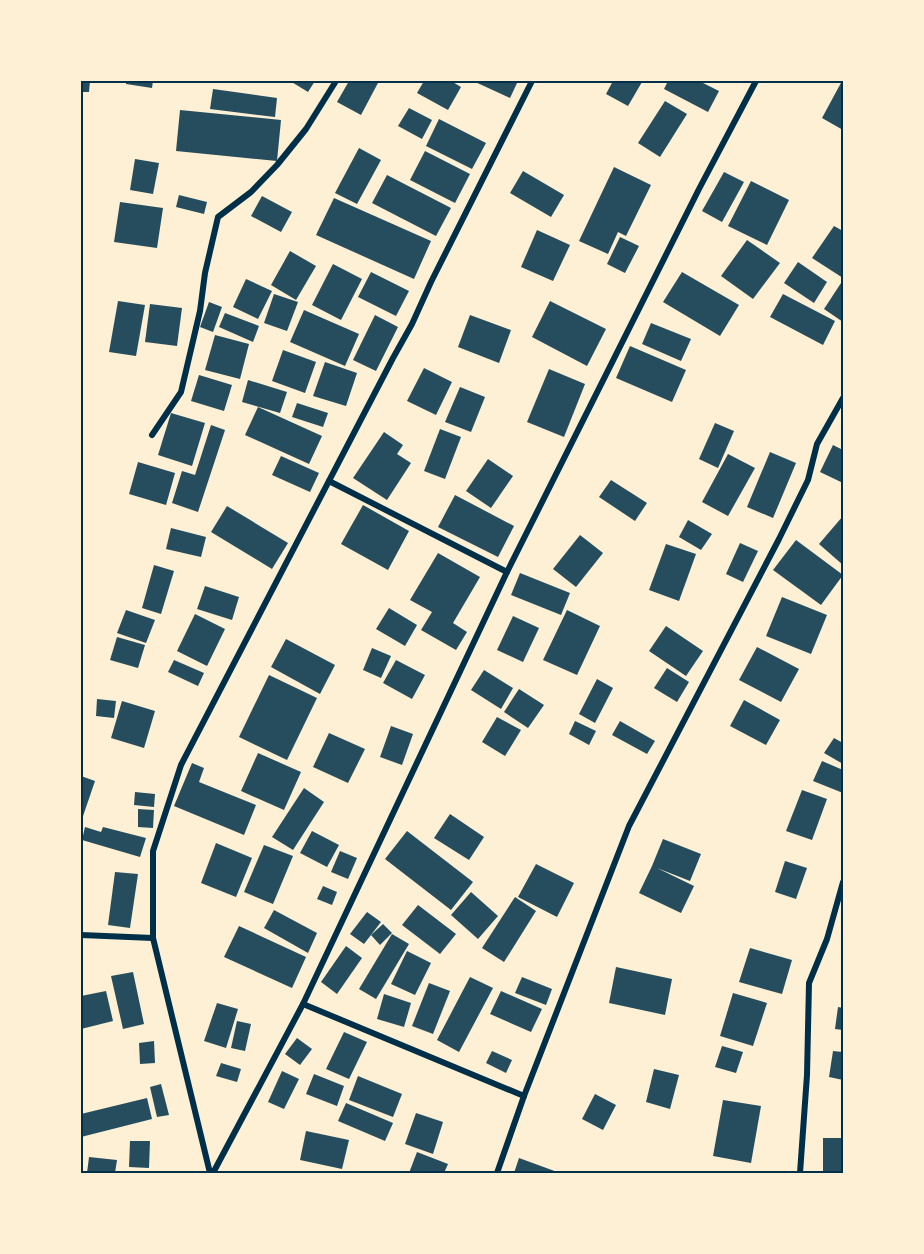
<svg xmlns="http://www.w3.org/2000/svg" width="924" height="1254" viewBox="0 0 924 1254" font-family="Signika,sans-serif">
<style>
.building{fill:#264d5e}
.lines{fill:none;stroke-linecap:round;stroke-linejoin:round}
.minor{stroke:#003049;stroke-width:6}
.neatline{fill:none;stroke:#003049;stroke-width:2}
</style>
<rect width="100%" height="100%" fill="#fdf0d5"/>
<!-- building -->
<g class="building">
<path d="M81 81H90L89 92H81Z"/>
<path d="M126 81H153L152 88 126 84Z"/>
<path d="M290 81H315L308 92Z"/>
<path d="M349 81H379L361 115 337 102Z"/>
<path d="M424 81H451L461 87 448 110 417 93Z"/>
<path d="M473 81H518L510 98Z"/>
<path d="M613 81 642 82 628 106 606 94Z"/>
<path d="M668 81H699L719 91 708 112 664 89Z"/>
<path d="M842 81H843V130L822 118Z"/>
<path d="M213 89 277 98 275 117 210 109Z"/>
<path d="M665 101 687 114 660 157 638 143Z"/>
<path d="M409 108 432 120 422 139 398 126Z"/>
<path d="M180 110 281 120 277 161 176 151Z"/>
<path d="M439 119 486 143 472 169 426 146Z"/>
<path d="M359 148 381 160 357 204 335 193Z"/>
<path d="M425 151 470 174 455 203 410 180Z"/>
<path d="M135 159 159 163 153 194 130 190Z"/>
<path d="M614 167 651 185 626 236 618 232 608 254 579 241Z"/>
<path d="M523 171 564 195 551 217 510 193Z"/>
<path d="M724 172 744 182 722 222 702 211Z"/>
<path d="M387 175 451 208 436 236 372 203Z"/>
<path d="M751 181 789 200 767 245 728 226Z"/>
<path d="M179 195 207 202 204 214 176 207Z"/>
<path d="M262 196 292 212 281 232 251 216Z"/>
<path d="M334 198 431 241 414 279 316 235Z"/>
<path d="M120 202 163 208 157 248 114 242Z"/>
<path d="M834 226 843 231V278L812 258Z"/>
<path d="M537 230 570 245 553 281 521 267Z"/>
<path d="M620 237 639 246 625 273 607 264Z"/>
<path d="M747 240 780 263 753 299 721 276Z"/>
<path d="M290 251 316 266 296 300 271 285Z"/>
<path d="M798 262 827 282 814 303 784 283Z"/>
<path d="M333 264 362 279 341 320 312 305Z"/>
<path d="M371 272 409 291 396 316 358 297Z"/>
<path d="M682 272 739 305 720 336 663 302Z"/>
<path d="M246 279 272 291 258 319 233 307Z"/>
<path d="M841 283 843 284V322L824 309Z"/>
<path d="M274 294 298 302 287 331 264 323Z"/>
<path d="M783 294 835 321 823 345 770 317Z"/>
<path d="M118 301 145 305 136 356 109 352Z"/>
<path d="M550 301 606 329 587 366 532 337Z"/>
<path d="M209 302 222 307 213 332 200 327Z"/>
<path d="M150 304 182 308 177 346 145 342Z"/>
<path d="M304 310 359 334 345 366 290 342Z"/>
<path d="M225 313 259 326 253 342 219 327Z"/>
<path d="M375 315 398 327 376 371 353 360Z"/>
<path d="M470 315 511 330 499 363 458 347Z"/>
<path d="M651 323 691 339 681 361 642 344Z"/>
<path d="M215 335 249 344 240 379 205 370Z"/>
<path d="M630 346 686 370 672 402 616 378Z"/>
<path d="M283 350 316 362 305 393 272 381Z"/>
<path d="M325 362 357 373 346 406 313 396Z"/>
<path d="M424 368 452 382 436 415 407 401Z"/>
<path d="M549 369 585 384 564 437 527 422Z"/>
<path d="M199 375 232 385 224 411 191 401Z"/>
<path d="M248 380 287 392 280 413 242 402Z"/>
<path d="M460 387 485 397 471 432 445 422Z"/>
<path d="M297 403 328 413 323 427 292 417Z"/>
<path d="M258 407 322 436 309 464 245 435Z"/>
<path d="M171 413 205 423 192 466 158 455Z"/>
<path d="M715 423 734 431 718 468 699 459Z"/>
<path d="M211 425 225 430 198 512 172 503 182 471 195 475Z"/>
<path d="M440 429 461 437 445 479 424 471Z"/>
<path d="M384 432 403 445 397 454 411 463 387 500 353 478Z"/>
<path d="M833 445 843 450V483L820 472Z"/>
<path d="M770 452 796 463 773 518 747 507Z"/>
<path d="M728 454 755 468 728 516 702 502Z"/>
<path d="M281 456 319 473 310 492 272 475Z"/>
<path d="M488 459 513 476 491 508 466 491Z"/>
<path d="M138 462 175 473 166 505 129 494Z"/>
<path d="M611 480 647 503 635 521 599 497Z"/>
<path d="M455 495 514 526 498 557 438 527Z"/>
<path d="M363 505 409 531 388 570 341 544Z"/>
<path d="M227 506 288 543 272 569 211 532Z"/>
<path d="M843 516V565L819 544Z"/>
<path d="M688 520 712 534 701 550 679 537Z"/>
<path d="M171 528 206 537 201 557 166 549Z"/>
<path d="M580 535 603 553 576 587 553 569Z"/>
<path d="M796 540 843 575 821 605 773 570Z"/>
<path d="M740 543 758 551 743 582 726 574Z"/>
<path d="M666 544 696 554 679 601 649 590Z"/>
<path d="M438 553 480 577 453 623 467 632 456 650 421 630 432 612 410 600Z"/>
<path d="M154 565 174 571 161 614 142 608Z"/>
<path d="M520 573 570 593 561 615 511 595Z"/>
<path d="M205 586 239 597 232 620 197 609Z"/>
<path d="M782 597 827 615 811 654 766 636Z"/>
<path d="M389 608 417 625 405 646 376 629Z"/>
<path d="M126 610 155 620 146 643 117 633Z"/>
<path d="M567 610 600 626 577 675 543 660Z"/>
<path d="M195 614 225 629 207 666 177 651Z"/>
<path d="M513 616 539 628 523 662 497 650Z"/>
<path d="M666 626 703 651 686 676 649 651Z"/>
<path d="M117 637 145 645 138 668 110 660Z"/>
<path d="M286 639 335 665 320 694 271 667Z"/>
<path d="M757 647 799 669 781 702 739 680Z"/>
<path d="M372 648 391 656 381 678 363 670Z"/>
<path d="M174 660 204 673 198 686 168 672Z"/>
<path d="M396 660 425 675 412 699 383 683Z"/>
<path d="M667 668 689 682 677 702 654 688Z"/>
<path d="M484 670 513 688 501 709 471 690Z"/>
<path d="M269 675 317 698 287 760 239 737Z"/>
<path d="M597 679 613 688 595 723 579 714Z"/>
<path d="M519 689 544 705 528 728 504 712Z"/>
<path d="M97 699 116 701 114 718 96 716Z"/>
<path d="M744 700 780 720 766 745 730 726Z"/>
<path d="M122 701 155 711 144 748 111 738Z"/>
<path d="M497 717 521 730 505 756 482 742Z"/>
<path d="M575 721 596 731 589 745 569 734Z"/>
<path d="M620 721 655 741 647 754 612 735Z"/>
<path d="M391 726 413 734 402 765 380 757Z"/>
<path d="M329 733 365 749 348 783 313 767Z"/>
<path d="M834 738 843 743V764L824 753Z"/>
<path d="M258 753 301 772 284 810 241 791Z"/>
<path d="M822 761 843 770V793L813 781Z"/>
<path d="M192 763 204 768 199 782 256 805 244 835 174 806Z"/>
<path d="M81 776 95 781 81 822Z"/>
<path d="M304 788 324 802 293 850 272 837Z"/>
<path d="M802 790 827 799 812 840 786 831Z"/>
<path d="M135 792 155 794 154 807 134 805Z"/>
<path d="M138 809 154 810 153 828 138 827Z"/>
<path d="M450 814 484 837 469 860 434 838Z"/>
<path d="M85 827 101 832 103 827 146 838 140 857 82 840Z"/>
<path d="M312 831 339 845 327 867 300 853Z"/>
<path d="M407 831 473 882 451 910 385 859Z"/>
<path d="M663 839 701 854 690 881 657 868 694 886 681 913 639 893 652 866Z"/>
<path d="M216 843 252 858 236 897 201 883Z"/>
<path d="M264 845 293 856 273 904 244 892Z"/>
<path d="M340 851 357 858 348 879 331 872Z"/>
<path d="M785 861 807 868 796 899 775 892Z"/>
<path d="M536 864 574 883 557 917 518 897Z"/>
<path d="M115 872 138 874 130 928 108 925Z"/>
<path d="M323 886 337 892 332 905 317 899Z"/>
<path d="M471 892 498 916 478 939 451 915Z"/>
<path d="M515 897 536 911 504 962 482 948Z"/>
<path d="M418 905 456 934 440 954 402 925Z"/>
<path d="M274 910 317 933 308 953 264 928Z"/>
<path d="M367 912 381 922 364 944 350 934Z"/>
<path d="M383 924 392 933 380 945 371 935Z"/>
<path d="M239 926 306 957 292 988 224 957Z"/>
<path d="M392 934 409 944 376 999 359 989Z"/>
<path d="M346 946 362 958 337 994 321 982Z"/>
<path d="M750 948 792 960 782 994 739 982Z"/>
<path d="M407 951 431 963 415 995 391 984Z"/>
<path d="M616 967 672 979 665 1015 609 1003Z"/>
<path d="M133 972 144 1024 123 1029 111 976Z"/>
<path d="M470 977 493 988 459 1052 437 1040Z"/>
<path d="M522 977 552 989 546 1005 515 993Z"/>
<path d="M429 983 450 991 433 1034 412 1026Z"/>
<path d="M106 991 113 1021 81 1029V996Z"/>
<path d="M501 991 542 1009 531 1032 490 1014Z"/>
<path d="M733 993 767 1003 753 1046 720 1036Z"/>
<path d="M384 994 411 1003 404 1027 377 1019Z"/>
<path d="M217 1003 238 1009 226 1048 204 1041Z"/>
<path d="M838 1007 843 1008V1030L835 1029Z"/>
<path d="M237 1021 251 1024 245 1051 231 1048Z"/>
<path d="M344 1032 367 1042 349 1079 326 1069Z"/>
<path d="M297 1038 312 1049 300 1065 285 1054Z"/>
<path d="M154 1041 155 1063 140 1064 139 1043Z"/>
<path d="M722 1046 743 1052 736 1073 715 1067Z"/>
<path d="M492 1051 512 1060 506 1073 486 1063Z"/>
<path d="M833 1051 843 1052V1080L829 1077Z"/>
<path d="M221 1063 241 1069 237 1082 216 1076Z"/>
<path d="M654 1069 679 1075 670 1109 646 1102Z"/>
<path d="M282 1071 299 1079 284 1109 268 1102Z"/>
<path d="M314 1074 344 1086 337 1106 306 1094Z"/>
<path d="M358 1076 402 1094 393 1117 349 1100Z"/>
<path d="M161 1084 169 1115 157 1117 150 1087Z"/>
<path d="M595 1094 616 1105 603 1130 582 1119Z"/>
<path d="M147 1098 152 1119 81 1137V1114Z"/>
<path d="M723 1100 761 1106 751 1163 713 1156Z"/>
<path d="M346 1103 393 1123 385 1141 338 1121Z"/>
<path d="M416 1113 443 1122 433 1154 405 1144Z"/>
<path d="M306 1131 349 1140 342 1169 300 1160Z"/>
<rect x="823" y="1138" width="20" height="35"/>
<path d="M130 1141H150L149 1168 129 1167Z"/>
<path d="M417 1152 448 1164 444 1173H409Z"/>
<path d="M89 1157 117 1160 115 1173H87Z"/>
<path d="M519 1158 560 1173H514Z"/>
</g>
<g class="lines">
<!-- minor -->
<g class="minor">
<path d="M152 435 181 392 200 311 205 273 218 217 251 192 277 165 306 129 336 81"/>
<path d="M329 481 507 572"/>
<path d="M81 935 153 938"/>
<path d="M303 1004 524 1096"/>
<path d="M210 1173 153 938V851L181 765 393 358 412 324 431 282 532 81"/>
<path d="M213 1173 303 1004 507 572 699 189 756 81"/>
<path d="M497 1173 524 1096 629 826 779 539 808 480 817 444 843 398"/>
<path d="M800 1173 807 1075 809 983 827 939 843 882"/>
</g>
</g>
<!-- border -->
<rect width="924" height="1254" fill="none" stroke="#fdf0d5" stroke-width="165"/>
<rect x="82" y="82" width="760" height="1090" class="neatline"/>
</svg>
